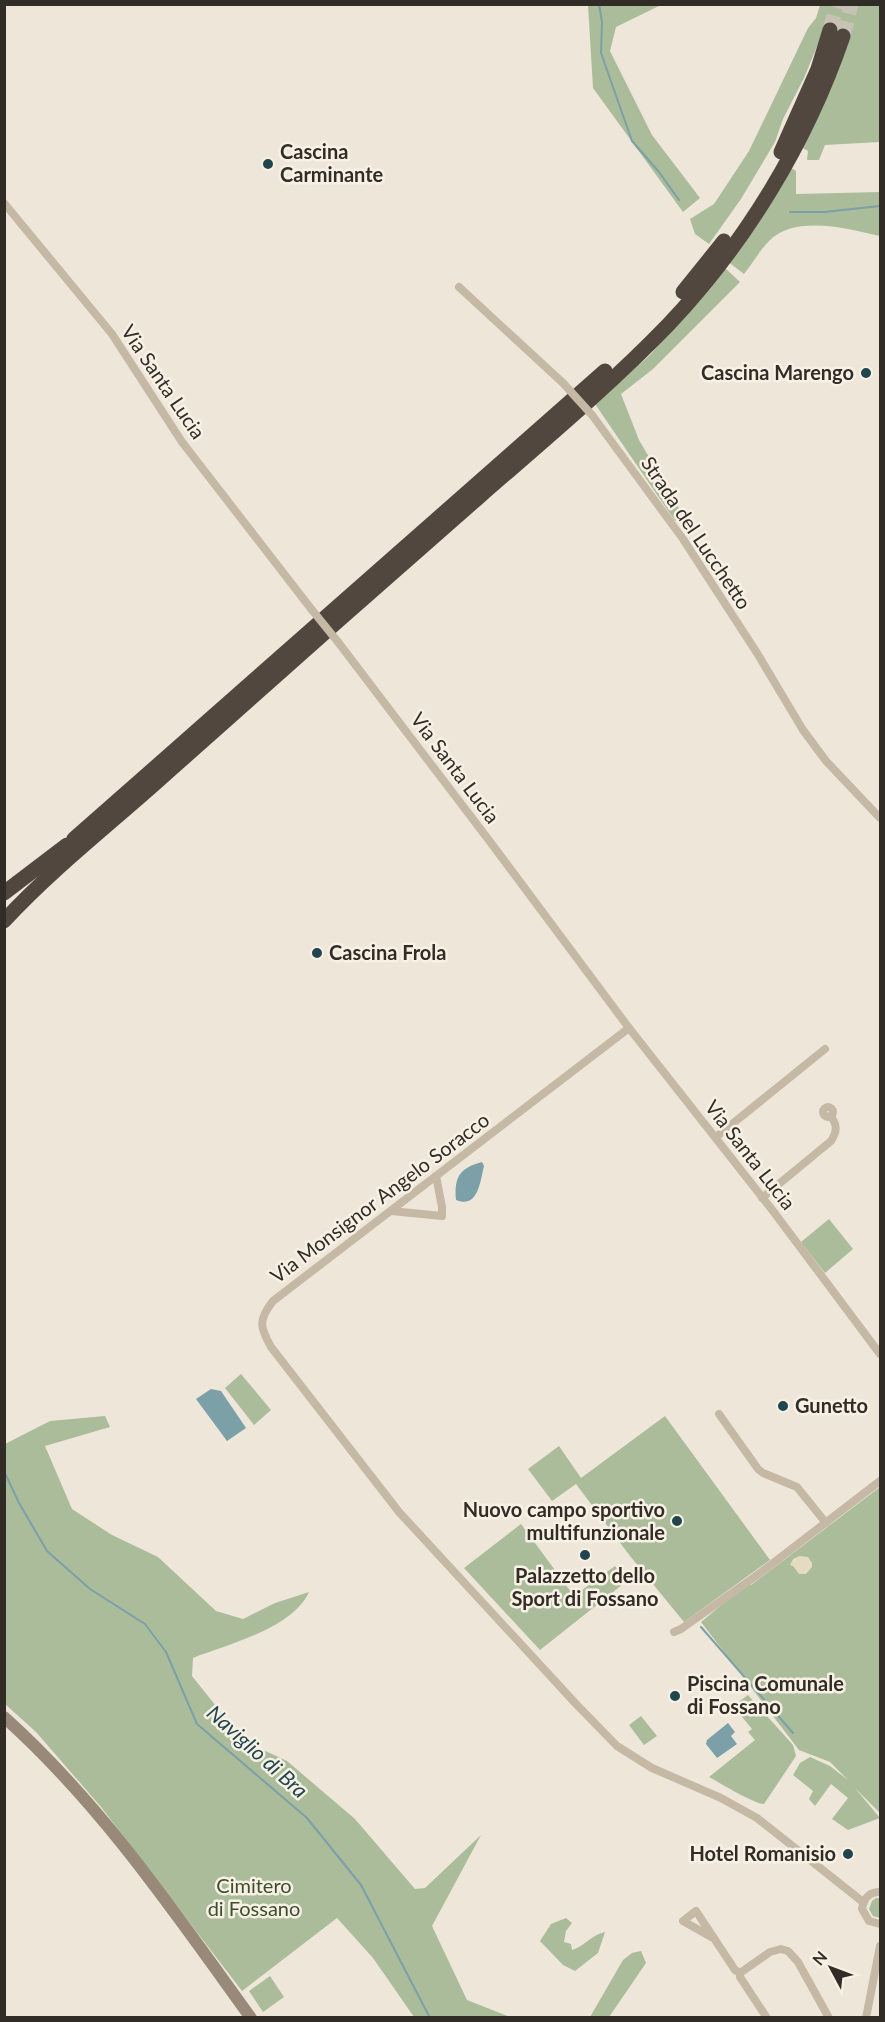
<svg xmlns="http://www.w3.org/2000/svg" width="885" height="2022" viewBox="0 0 885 2022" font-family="Lato,sans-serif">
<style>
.green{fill:#abbc9b}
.plaza{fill:#e5dbc1}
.water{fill:#7ba0a8}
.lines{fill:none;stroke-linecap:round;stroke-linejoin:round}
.stream{stroke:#7ba0a8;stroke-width:2}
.highway-tunnel{stroke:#c8c2b5;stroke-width:15;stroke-dasharray:15 8;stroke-linecap:butt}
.street{stroke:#c5b9a6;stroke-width:8}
.secondary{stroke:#988978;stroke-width:12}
.highway{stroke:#52473e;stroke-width:15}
.street-bridge{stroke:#c5b9a6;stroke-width:8}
.poi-dot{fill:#20454f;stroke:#f7f1e5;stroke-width:2}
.labels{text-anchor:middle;stroke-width:5;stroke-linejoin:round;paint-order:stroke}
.poi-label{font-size:20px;font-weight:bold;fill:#322c26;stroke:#f7f1e5;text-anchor:start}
.street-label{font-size:20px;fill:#322c26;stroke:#f7f1e5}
.park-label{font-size:20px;fill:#3c4e2d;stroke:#f7f1e5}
.water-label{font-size:21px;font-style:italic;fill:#20454f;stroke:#f7f1e5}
</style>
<rect width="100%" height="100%" fill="#eee7d9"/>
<!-- green -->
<g class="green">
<path d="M588 5H661L616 27 610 51 652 135 700 198 683 212 593 88Z"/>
<path d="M820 5H880V142L825 145 819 160H807L808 151 801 147 849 35 825 27 804 78 783 119 775 142 741 199 709 244 695 234 690 219 714 204 749 151 808 28 816 18Z"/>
<path d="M788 166 796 171V194L880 192V236C849 229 795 214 769 241 760 250 753 263 744 274L727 261Z"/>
<path d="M724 267 740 282 653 369 621 394 639 440 683 515 675 521 595 404 651 354Z"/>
<path d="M829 1219 853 1249 825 1273 801 1242Z"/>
<path d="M241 1374 271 1410 254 1425 225 1388Z"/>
<path d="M105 1416 110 1427 45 1446 72 1509 112 1535 158 1557 216 1611 243 1619 275 1603 309 1592C293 1628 229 1644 193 1658L192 1676 244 1741 287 1761 355 1819 415 1889 425 1888 481 1835 432 1926 467 2000 510 2017H523H414L373 1958 337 1918 242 1991 101 1807 36 1732 5 1704V1444L50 1421Z"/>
<path d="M665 1416 770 1560 684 1622 630 1556 576 1484 552 1501 528 1469 559 1446 581 1478Z"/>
<path d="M880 1487V1813L855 1788 880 1818 848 1830 832 1819 848 1798 831 1784 815 1806 809 1799 813 1791 793 1775 800 1763 810 1757 830 1766 848 1780 830 1762 799 1750 701 1622 749 1582 751 1585Z"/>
<path d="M521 1524 574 1596 615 1566 627 1581 540 1650 464 1568Z"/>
<path d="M748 1695 793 1745 796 1756 764 1804C752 1803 722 1784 709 1777L755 1740 748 1732 752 1729 733 1706Z"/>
<path d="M641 1716 657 1736 644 1745 629 1725Z"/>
<path d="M876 1898H880V1918L873 1916 869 1909 872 1901Z"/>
<path d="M566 1918 572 1923 566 1931 564 1942 571 1944 572 1950C585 1946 591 1935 605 1932L598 1953 575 1971 563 1965 540 1941 551 1924Z"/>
<path d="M641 1951 646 1963 609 2017H590L623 1960 632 1953Z"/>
<path d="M270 1976 284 1997 263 2012 249 1991Z"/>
</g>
<!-- plaza -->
<path class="plaza" d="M799 1556 808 1557 812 1563V1567L806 1574H799L793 1566 790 1565 793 1559Z"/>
<!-- water -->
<g class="water">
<path d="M482 1162 484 1166C480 1182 478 1209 456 1200 454 1178 459 1168 482 1162Z"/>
<path d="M211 1389 221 1391 246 1428 227 1441 196 1399Z"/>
<path d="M728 1723 735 1732 731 1736 737 1744 717 1758 706 1744 707 1740Z"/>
</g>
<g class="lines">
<!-- stream -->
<g class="stream">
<path d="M599 4 602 22 601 53 632 141 659 172 679 200"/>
<path d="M790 212H824L880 206"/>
<path d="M4 1471 19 1503 47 1551 90 1589 145 1624 166 1652 197 1724 307 1818 361 1885 430 2018"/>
<path d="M701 1627 793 1733"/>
</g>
<!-- highway-tunnel -->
<g class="highway-tunnel">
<path d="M830 30 837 4"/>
<path d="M843 36 851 4"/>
</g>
<!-- street -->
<g class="street">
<path d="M4 203 112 334 182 442 312 610"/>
<path d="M459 287 563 383"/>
<path d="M592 415 683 539 757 653 803 730 826 761 880 818"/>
<path d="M338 642 491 843 629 1028 773 1211 880 1354"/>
<path d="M629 1028 273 1301C258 1320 260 1327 271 1347L399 1512 577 1705 617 1746 652 1768 721 1798 757 1818 863 1902"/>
<circle cx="828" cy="1112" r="5"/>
<path d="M716 1137 825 1049"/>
<path d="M762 1198 831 1141C837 1132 838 1124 830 1116"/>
<path d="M391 1211 442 1216V1207L436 1176"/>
<path d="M719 1414 758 1469 763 1473 797 1487 826 1523"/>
<path d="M674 1632 681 1629 760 1573 880 1481"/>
<path d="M880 1892C869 1892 864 1898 862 1909L869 1921 880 1924"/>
<path d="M713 1938 683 1921 696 1911 735 1970 740 1973V1977L767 2018"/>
<path d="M740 1973 770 1952 781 1949 788 1951 798 1962 829 2018"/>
<path d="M866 2018 880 1946"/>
</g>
<!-- secondary -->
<path class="secondary" d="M4 1717C102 1805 175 1913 251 2018"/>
<!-- highway -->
<g class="highway">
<path d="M781 152 818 69 830 30"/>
<path d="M683 292 724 241"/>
<path d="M74 839 605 371"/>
<path d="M4 893 67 845"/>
<path d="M4 921C55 866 114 821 169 771 272 679 376 587 480 496 543 441 609 386 668 325 745 244 807 142 843 36"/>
</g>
<!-- street-bridge -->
<g class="street-bridge">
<path d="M563 383 592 415"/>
<path d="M312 610 338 642"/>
</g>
</g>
<!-- markers -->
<g class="poi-dot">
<circle cx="268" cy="164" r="6"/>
<circle cx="866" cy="373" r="6"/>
<circle cx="317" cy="953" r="6"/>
<circle cx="783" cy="1406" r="6"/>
<circle cx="677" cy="1521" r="6"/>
<circle cx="585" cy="1555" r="6"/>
<circle cx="675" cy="1696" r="6"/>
<circle cx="848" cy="1854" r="6"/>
</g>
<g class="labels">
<!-- poi labels -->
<g class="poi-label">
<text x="280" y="159">Cascina<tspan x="280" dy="23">Carminante</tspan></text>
<text x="854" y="380" text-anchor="end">Cascina Marengo</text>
<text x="329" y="960">Cascina Frola</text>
<text x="795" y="1413">Gunetto</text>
<text x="665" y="1517" text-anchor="end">Nuovo campo sportivo<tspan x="665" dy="23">multifunzionale</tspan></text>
<text x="585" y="1583" text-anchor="middle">Palazzetto dello<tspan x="585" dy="23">Sport di Fossano</tspan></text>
<text x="687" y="1691">Piscina Comunale<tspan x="687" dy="23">di Fossano</tspan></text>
<text x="836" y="1861" text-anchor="end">Hotel Romanisio</text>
</g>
<!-- street labels -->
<g class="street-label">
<text transform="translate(163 382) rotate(56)" y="7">Via Santa Lucia</text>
<text transform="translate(696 533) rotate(56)" y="7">Strada del Lucchetto</text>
<text transform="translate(455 768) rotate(53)" y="7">Via Santa Lucia</text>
<text transform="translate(750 1155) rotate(52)" y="7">Via Santa Lucia</text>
<text transform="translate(380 1198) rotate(-37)" y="7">Via Monsignor Angelo Soracco</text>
</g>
<!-- park labels -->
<g class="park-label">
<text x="254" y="1893">Cimitero<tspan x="254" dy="23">di Fossano</tspan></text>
</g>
<!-- water labels -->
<g class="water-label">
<text transform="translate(257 1752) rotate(42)" y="7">Naviglio di Bra</text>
</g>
</g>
<!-- border -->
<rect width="885" height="2022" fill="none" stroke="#322c26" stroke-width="12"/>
<!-- north arrow -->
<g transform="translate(831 1968) rotate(311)" stroke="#f7f1e5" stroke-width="4.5" paint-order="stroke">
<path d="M0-4.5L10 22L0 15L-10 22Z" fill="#322c26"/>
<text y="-9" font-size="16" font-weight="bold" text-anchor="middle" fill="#322c26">N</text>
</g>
</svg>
